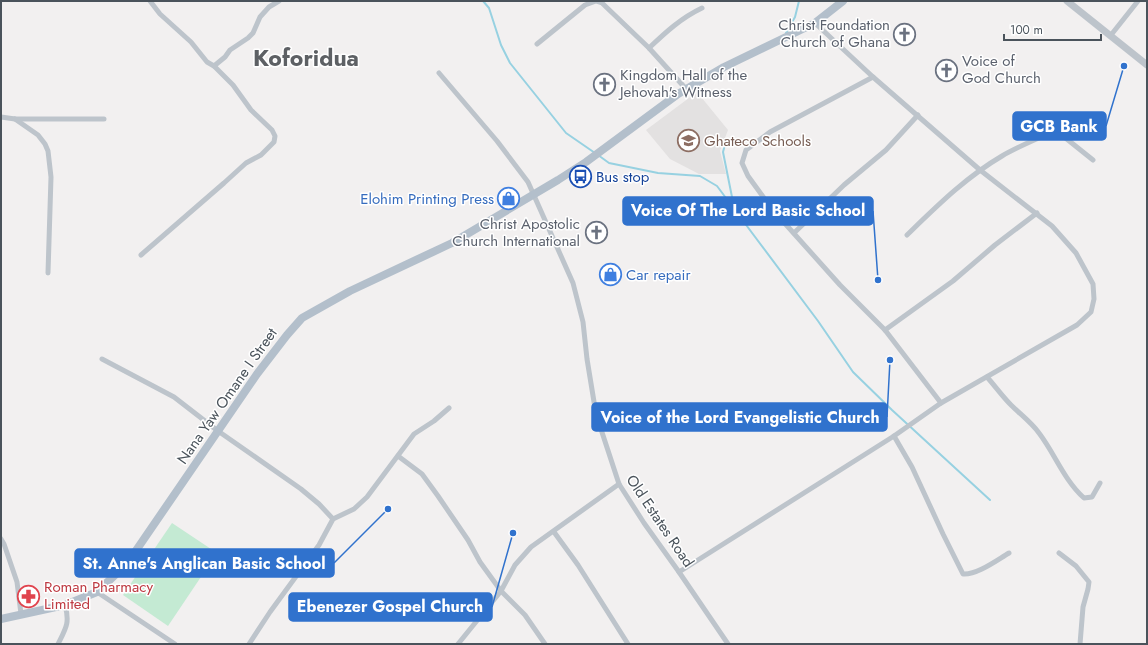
<svg xmlns="http://www.w3.org/2000/svg" width="1148" height="645" viewBox="0 0 1148 645" font-family="Jost,sans-serif">
<style>
.education{fill:#e3e1e1}
.green{fill:#c4ead3}
.lines{fill:none;stroke-linecap:round;stroke-linejoin:round}
.stream{stroke:#97d1e1;stroke-width:2}
.minor{stroke:#bdc4cb;stroke-width:5}
.tertiary{stroke:#bdc4cb;stroke-width:7}
.primary{stroke:#b3bfcb;stroke-width:8}
.labels{text-anchor:middle;stroke-width:3;stroke-linejoin:round;paint-order:stroke}
.worship-label{font-size:15px;fill:#5b616d;stroke:#fff;text-anchor:end}
.education-label{font-size:15px;fill:#785e54;stroke:#fff;text-anchor:start}
.transit-label{font-size:15px;fill:#164399;stroke:#fff;text-anchor:start}
.shop-label{font-size:15px;fill:#366cbe;stroke:#fff;text-anchor:end}
.street-label{font-size:15px;fill:#4a535b;stroke:#fff}
.health-label{font-size:15px;fill:#be3a42;stroke:#fff;text-anchor:start}
.town-label{font-size:23px;font-weight:bold;fill:#5d6064;stroke:#fff}
.leader{fill:none;stroke:#3072cd;stroke-width:1.5}
.callout-dot{fill:#3072cd;stroke:#fff;stroke-width:1.5}
.callout{fill:#3072cd;stroke:#3072cd;stroke-width:1.5}
.callout-label{font-size:16px;text-anchor:middle;font-weight:bold;fill:#fff}
</style>
<rect width="100%" height="100%" fill="#f2f0f0"/>
<!-- education -->
<path class="education" d="M697 92 728 130 720 151 726 174H699L670 159 646 130Z"/>
<!-- green -->
<path class="green" d="M172 523 217 553 168 626 123 595Z"/>
<g class="lines">
<!-- stream -->
<g class="stream">
<path d="M483 1 489 8 501 45 510 63 566 133 595 153"/>
<path d="M786 33 795 17 799 1"/>
<path d="M726 141 723 152 734 207"/>
<path d="M598 155 609 163 658 173 700 176 717 186 818 321 853 372 892 410 990 500"/>
</g>
<!-- minor -->
<g class="minor">
<path d="M1111 35 1138 1"/>
<path d="M537 44 585 5 596 1 602 3 649 48 687 90"/>
<path d="M649 48C666 32 681 18 702 8"/>
<path d="M214 66 225 57 230 50 248 38 253 33 260 17 269 7 279 1"/>
<path d="M439 73 497 141 528 182 573 283 583 322 587 359 596 414 619 484 644 523 679 572 728 644"/>
<path d="M873 77 770 132 746 150 742 163 748 176 772 209 840 285 885 330 941 403"/>
<path d="M1 117 15 119H104"/>
<path d="M15 119 38 135 45 144 48 151 51 177 48 273"/>
<path d="M794 233 844 185 886 150 918 115"/>
<path d="M907 235C936 207 966 177 1002 156 1017 147 1035 140 1052 132L1063 136 1093 160"/>
<path d="M141 255 224 183 246 163 261 155 274 142 275 136 272 130 251 110 233 85 214 66 207 62 191 42 160 14 150 1"/>
<path d="M885 330 953 281 995 245 1037 213"/>
<path d="M102 359 174 397 218 431 301 489 319 504 333 519"/>
<path d="M987 377C995 386 1002 396 1011 405 1020 414 1031 422 1039 433 1055 454 1064 480 1084 498L1092 497 1100 483"/>
<path d="M894 436 912 467 943 534 963 574C977 575 997 560 1009 553"/>
<path d="M398 456 422 474 438 496 468 540 480 562 501 591 525 615 545 644"/>
<path d="M554 532 578 565 628 644"/>
<path d="M1 539 4 544 17 582 21 614"/>
<path d="M1059 553 1076 566 1089 582 1088 589 1083 607 1080 644"/>
<path d="M679 572 894 436 941 403 1077 325 1091 312 1094 299 1093 284 1076 253 1052 226 980 170 873 77 815 23"/>
<path d="M97 592 175 644"/>
<path d="M58 644C66 628 70 623 65 605"/>
<path d="M249 644 270 612 319 545 333 519 354 509 367 497 414 434 434 421 449 408"/>
<path d="M458 644 501 591 515 565 531 547 619 484"/>
</g>
<!-- tertiary -->
<path class="tertiary" d="M1067 1 1147 65"/>
<!-- primary -->
<path class="primary" d="M1 619 65 605 97 592 116 574 135 552 257 374 287 335 302 318 350 291 452 243 558 180 586 162 678 94 724 67 815 23 843 1"/>
</g>
<!-- icons -->
<defs>
<symbol id="church-ring" viewBox="-11 -11 22 22"><circle r="9.5" fill="#fff" stroke="#6b7280" stroke-width="1.5"/><path d="M-1.2-6h2.4v3.5h3.3v2.4h-3.3V6h-2.4V-.1h-3.3v-2.4h3.3Z" fill="#6b7280"/></symbol>
<symbol id="school-ring" viewBox="-11 -11 22 22"><circle r="9.5" fill="#fff" stroke="#8d6e63" stroke-width="1.5"/><path d="M0-5L7-2L0 1L-7-2ZM-4 1L0 2.5L4 1V4Q0 6-4 4Z" fill="#8d6e63"/></symbol>
<symbol id="bus-ring" viewBox="-11 -11 22 22"><circle r="9.5" fill="#fff" stroke="#1a4fb4" stroke-width="1.5"/><path d="M-5-6H5V4H4V6H2V4H-2V6H-4V4H-5ZM-3.5-4V0h7V-4ZM-3.5 1.2v1.5H-2V1.2ZM2 1.2v1.5H3.5V1.2Z" fill="#1a4fb4"/></symbol>
<symbol id="shop-ring" viewBox="-11 -11 22 22"><circle r="9.5" fill="#fff" stroke="#3f7fe0" stroke-width="1.5"/><path d="M-5-2.5h2.3a2.7 3.5 0 0 1 5.4 0H5L5.5 6h-11ZM-1.5-2.5h3a1.5 2.3 0 0 0-3 0Z" fill="#3f7fe0"/></symbol>
<symbol id="pharmacy-ring" viewBox="-11 -11 22 22"><circle r="9.5" fill="#fff" stroke="#e0444e" stroke-width="1.5"/><path d="M-2-6h4v4h4v4h-4v4h-4v-4h-4v-4h4Z" fill="#e0444e"/></symbol>
</defs>
<g fill-rule="evenodd">
<use href="#church-ring" x="892" y="22" width="25" height="25"/>
<use href="#church-ring" x="934" y="58" width="25" height="25"/>
<use href="#church-ring" x="592" y="72" width="25" height="25"/>
<use href="#school-ring" x="676" y="128" width="25" height="25"/>
<use href="#bus-ring" x="568" y="164" width="25" height="25"/>
<use href="#shop-ring" x="496" y="186" width="25" height="25"/>
<use href="#church-ring" x="584" y="220" width="25" height="25"/>
<use href="#shop-ring" x="598" y="262" width="25" height="25"/>
<use href="#pharmacy-ring" x="16" y="584" width="25" height="25"/>
</g>
<g class="labels">
<!-- worship labels -->
<g class="worship-label">
<text x="890" y="30">Christ Foundation<tspan x="890" dy="17">Church of Ghana</tspan></text>
<text x="962" y="66" text-anchor="start">Voice of<tspan x="962" dy="17">God Church</tspan></text>
<text x="620" y="80" text-anchor="start">Kingdom Hall of the<tspan x="620" dy="17">Jehovah's Witness</tspan></text>
<text x="580" y="229">Christ Apostolic<tspan x="580" dy="17">Church International</tspan></text>
</g>
<!-- education labels -->
<g class="education-label">
<text x="704" y="146">Ghateco Schools</text>
</g>
<!-- transit labels -->
<g class="transit-label">
<text x="596" y="182">Bus stop</text>
</g>
<!-- shop labels -->
<g class="shop-label">
<text x="494" y="204">Elohim Printing Press</text>
<text x="626" y="280" text-anchor="start">Car repair</text>
</g>
<!-- street labels -->
<g class="street-label">
<text transform="translate(227 396) rotate(-55)" y="5">Nana Yaw Omane I Street</text>
<text transform="translate(660 521) rotate(56)" y="5">Old Estates Road</text>
</g>
<!-- health labels -->
<g class="health-label">
<text x="44" y="592">Roman Pharmacy<tspan x="44" dy="17">Limited</tspan></text>
</g>
<!-- town labels -->
<g class="town-label">
<text x="306" y="66">Koforidua</text>
</g>
</g>
<!-- callouts -->
<path class="leader" d="M1124 66L1106 126M878 280L873 211M890 360L887 417M388 509L334 563M513 533L492 607"/>
<g class="callout-dot">
<circle cx="1124" cy="66" r="4"/>
<circle cx="878" cy="280" r="4"/>
<circle cx="890" cy="360" r="4"/>
<circle cx="388" cy="509" r="4"/>
<circle cx="513" cy="533" r="4"/>
</g>
<g class="callout">
<rect x="1013" y="112" width="93" height="28" rx="4"/>
<rect x="623" y="197" width="250" height="28" rx="4"/>
<rect x="592" y="403" width="295" height="28" rx="4"/>
<rect x="75" y="549" width="259" height="28" rx="4"/>
<rect x="289" y="593" width="203" height="28" rx="4"/>
</g>
<g class="callout-label">
<text x="1059" y="132">GCB Bank</text>
<text x="748" y="216">Voice Of The Lord Basic School</text>
<text x="740" y="423">Voice of the Lord Evangelistic Church</text>
<text x="204" y="569">St. Anne's Anglican Basic School</text>
<text x="390" y="612">Ebenezer Gospel Church</text>
</g>
<!-- border -->
<rect width="1148" height="645" fill="none" stroke="#4a535b" stroke-width="4"/>
<!-- scale -->
<path d="M1004 34v6h97v-6" fill="none" stroke="#4a535b" stroke-width="2"/>
<text x="1010" y="34" font-size="12" fill="#4a535b" stroke="#ffffff" stroke-width="3" paint-order="stroke">100 m</text>
</svg>
